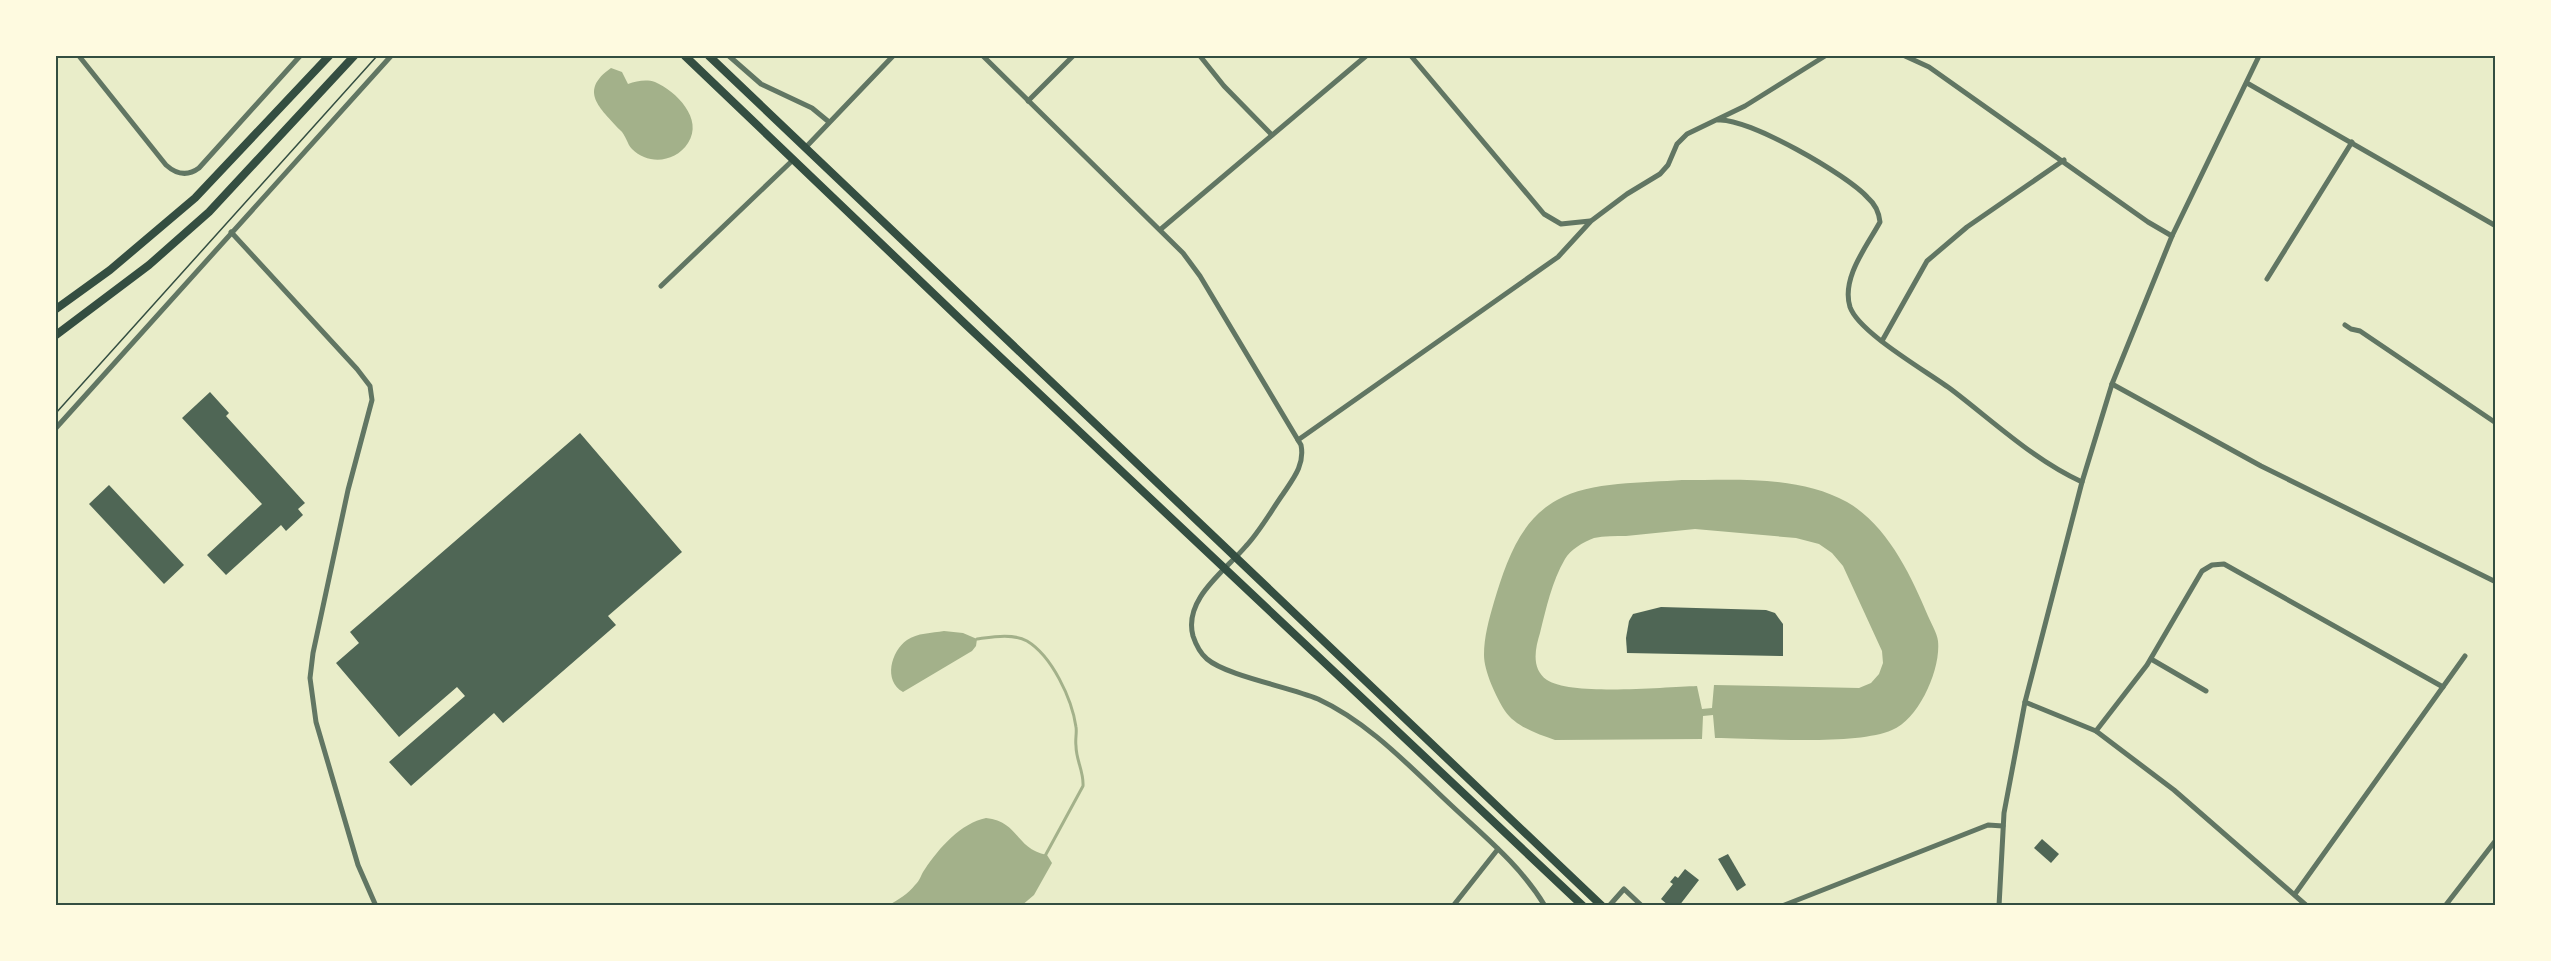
<svg xmlns="http://www.w3.org/2000/svg" width="2551" height="961" viewBox="0 0 2551 961" font-family="Raleway,sans-serif">
<style>
.water{fill:#a3b18a;fill-rule:evenodd}
.lines{fill:none;stroke-linecap:round;stroke-linejoin:round}
.stream{stroke:#a3b18a;stroke-width:3}
.building{fill:#4f6655}
.path{stroke:#344e41;stroke-width:1.5}
.minor{stroke:#617663;stroke-width:5}
.secondary{stroke:#344e41;stroke-width:8}
.primary{stroke:#344e41;stroke-width:8}
.neatline{fill:none;stroke:#344e41;stroke-width:2}
</style>
<rect width="100%" height="100%" fill="#e9edc9"/>
<!-- water -->
<g class="water">
<path d="M611 68 622 72 628 84C637 81 646 79 655 82 676 91 704 119 688 143 675 163 648 165 632 149 627 144 626 135 620 130 600 108 578 91 611 68Z"/>
<path d="M1682 480C1736 480 1799 475 1847 502 1887 525 1911 575 1928 616 1931 623 1937 633 1938 641 1941 669 1919 719 1892 730 1856 746 1758 738 1715 738L1713 715 1703 716 1702 739 1555 740C1538 734 1516 727 1505 711 1496 697 1484 671 1484 655 1484 637 1489 619 1494 602 1506 563 1519 521 1557 500 1591 481 1644 483 1682 480ZM1695 529 1796 538 1819 544 1832 553 1843 566 1882 651 1883 663 1879 674 1871 683 1859 688 1714 685 1712 708 1702 709 1697 686C1665 687 1571 696 1547 680 1531 669 1535 649 1540 633 1546 609 1552 581 1565 559 1570 550 1583 542 1594 538 1604 536 1616 536 1626 536 1649 534 1672 531 1695 529Z"/>
<path d="M944 631 963 633 977 639 976 646 972 651 903 692C883 681 891 651 907 640 917 633 932 633 944 631Z"/>
<path d="M986 818C1020 822 1015 849 1047 855L1052 863 1034 895 1021 906 889 905C898 900 908 894 915 885 920 881 921 874 925 869 939 848 961 823 986 818Z"/>
</g>
<g class="lines">
<!-- stream -->
<path class="stream" d="M977 639C992 637 1012 633 1027 641 1052 656 1072 699 1076 727 1077 733 1075 739 1076 746 1076 760 1084 772 1083 786L1045 856"/>
</g>
<!-- building -->
<g class="building">
<path d="M210 392 229 413 226 416 305 503 298 509 303 515 286 531 281 525 226 575 207 555 262 504 182 418Z"/>
<path d="M580 433 682 552 608 616 616 625 503 723 494 713 411 786 389 762 465 696 457 687 399 737 336 663 359 643 350 632Z"/>
<path d="M109 485 184 565 164 584 89 504Z"/>
<path d="M1661 607 1766 610 1775 613 1783 624V656L1627 653 1626 638 1629 621 1633 614Z"/>
<path d="M2042 839 2059 854 2051 863 2034 848Z"/>
<path d="M1728 854 1746 885 1737 891 1718 859Z"/>
<path d="M1685 869 1699 880 1679 906H1669L1661 899 1673 884 1670 882 1675 876 1678 878Z"/>
</g>
<g class="lines">
<!-- path -->
<path class="path" d="M56 413 377 56"/>
<!-- minor -->
<g class="minor">
<path d="M79 56 166 165C176 174 187 177 199 168L300 56"/>
<path d="M729 56 761 84 812 108 829 122"/>
<path d="M983 56 1183 253 1200 276 1301 445C1305 465 1293 479 1283 494 1271 511 1260 531 1246 546 1225 571 1183 599 1193 636 1196 645 1200 653 1207 659 1227 676 1290 687 1318 699 1370 723 1411 768 1452 806 1485 837 1521 866 1545 906"/>
<path d="M1200 56 1224 86 1272 135"/>
<path d="M1411 56 1544 214 1561 224 1590 221"/>
<path d="M1905 56 1929 67 2148 222 2172 236"/>
<path d="M2247 83 2496 226"/>
<path d="M1028 101 1073 56"/>
<path d="M1718 120C1747 117 1848 175 1868 198 1875 204 1879 213 1880 222 1867 246 1841 278 1850 307 1859 333 1928 372 1952 390 1994 422 2034 460 2082 482"/>
<path d="M806 147 893 56"/>
<path d="M1161 229 1366 56"/>
<path d="M231 232 357 369 370 386 372 400 348 490 313 653 310 678 316 722 358 865 376 906"/>
<path d="M2267 279 2352 142"/>
<path d="M661 286 794 159"/>
<path d="M2345 325 2351 329 2360 331 2496 423"/>
<path d="M1882 341 1927 261 1967 227 2064 160"/>
<path d="M2112 384 2261 466 2496 582"/>
<path d="M56 428 391 56"/>
<path d="M1298 440 1558 257 1591 221 1627 194 1660 174 1668 165 1677 144 1687 134 1745 106 1825 56"/>
<path d="M2151 659 2206 691"/>
<path d="M2025 702 2096 731 2174 790 2307 906"/>
<path d="M2096 731 2147 665 2202 571 2212 565 2224 564 2443 687"/>
<path d="M2295 894 2465 656"/>
<path d="M1453 906 1498 849"/>
<path d="M1609 906 1624 889 1642 906"/>
<path d="M1782 906 1988 825 2003 826"/>
<path d="M1999 906 2004 813 2025 702 2082 482 2112 384 2172 236 2259 56"/>
<path d="M2445 906 2496 840"/>
</g>
<!-- secondary -->
<g class="secondary">
<path d="M685 56 962 321 1583 906"/>
<path d="M709 56 1602 906"/>
</g>
<!-- primary -->
<g class="primary">
<path d="M56 309 110 270 195 198 329 56"/>
<path d="M56 335 149 265 209 212 354 56"/>
</g>
</g>
<!-- border -->
<rect width="2551" height="961" fill="none" stroke="#fefae0" stroke-width="114"/>
<rect x="57" y="57" width="2437" height="847" class="neatline"/>
</svg>
